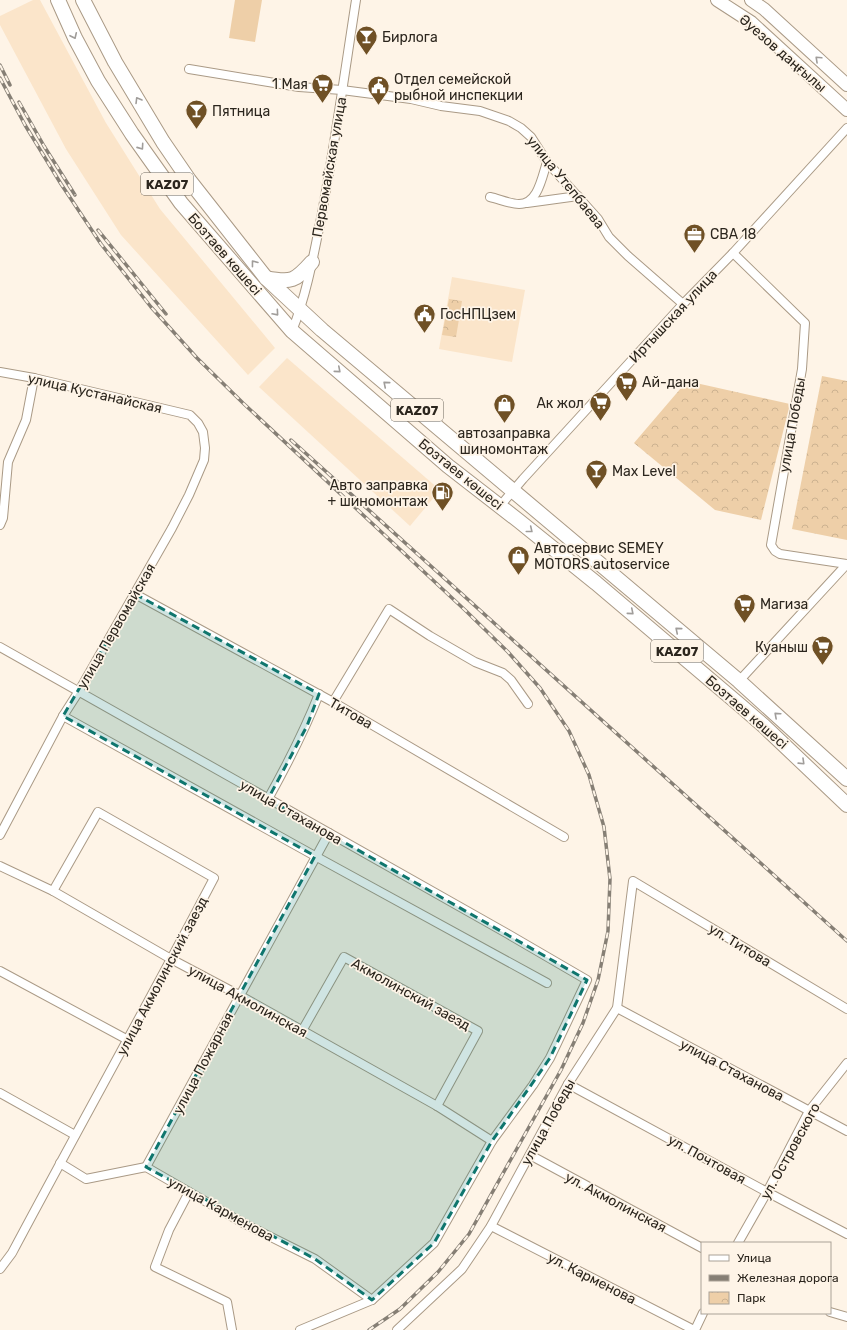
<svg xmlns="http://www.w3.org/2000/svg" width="847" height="1330" viewBox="0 0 847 1330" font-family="Rubik,sans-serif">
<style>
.built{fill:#fbe5ca}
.park{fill:url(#park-crowns)}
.pitch{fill:#eecfa8}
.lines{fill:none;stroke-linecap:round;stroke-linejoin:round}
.minor-casing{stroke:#aa9a86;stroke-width:10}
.secondary-casing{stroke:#aa9a86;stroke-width:14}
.trunk-casing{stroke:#aa9a86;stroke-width:16}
.minor{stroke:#fff;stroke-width:8}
.secondary{stroke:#fff;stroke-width:12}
.trunk{stroke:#fff;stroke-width:14}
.rail-casing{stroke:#867f75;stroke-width:3.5}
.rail{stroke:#fef4e7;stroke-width:2;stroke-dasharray:6;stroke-linecap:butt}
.oneway{stroke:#a09d9a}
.marked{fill:#0f766e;fill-opacity:0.2;stroke:#0f766e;stroke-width:3;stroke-dasharray:8 5;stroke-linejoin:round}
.labels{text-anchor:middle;stroke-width:3.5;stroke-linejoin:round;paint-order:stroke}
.shield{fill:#fef4e7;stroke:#6b645a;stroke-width:1}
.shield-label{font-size:13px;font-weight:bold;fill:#2c261e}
.poi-label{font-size:14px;fill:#2c261e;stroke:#fef4e7;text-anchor:start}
.street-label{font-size:14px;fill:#2c261e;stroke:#fef4e7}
</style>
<defs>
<pattern id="park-crowns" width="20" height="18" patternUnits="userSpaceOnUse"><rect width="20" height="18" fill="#eecfa8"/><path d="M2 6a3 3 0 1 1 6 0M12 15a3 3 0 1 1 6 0" fill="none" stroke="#ccb290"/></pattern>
</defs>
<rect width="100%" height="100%" fill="#fef4e7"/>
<!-- built -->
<g class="built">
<path d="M33 0H40L106 123 160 209 275 348 248 375 121 235 66 149 0 25V16Z"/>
<path d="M452 277 525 290 512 362 439 349Z"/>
<path d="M287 358 440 490 410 526 259 387Z"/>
</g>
<!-- park -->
<g class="park">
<path d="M449 299 462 301 456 337 442 335Z"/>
<path d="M822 376 847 381V540L792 529Z"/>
<path d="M687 381 790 404 761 520 715 510 634 443Z"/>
</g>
<!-- pitch -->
<path class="pitch" d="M235 0H262L255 42 229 38Z"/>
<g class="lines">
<defs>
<g id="minor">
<path d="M189 69 299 87 342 90 411 99 441 106 480 111 509 121 521 128 531 137 547 162 598 219 609 237 628 256 683 304"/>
<path d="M490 197C499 199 510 204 519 204 538 204 542 177 547 162"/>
<path d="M527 203 578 196"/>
<path d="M733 253 805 323 802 369 771 545 775 551 780 554 847 564"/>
<path d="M292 331C307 294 314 253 322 213 335 143 345 71 356 0"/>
<path d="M0 372 34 378 190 415 198 423 203 432 205 448 204 460 189 495 172 528 79 691 63 716 0 835"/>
<path d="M500 506 523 479 683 304 733 253 847 128"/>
<path d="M0 525 3 518 8 462 26 420 34 378"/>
<path d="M135 594 333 702 564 837"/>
<path d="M0 647 508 934 587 980 550 1058 533 1085 492 1141 434 1243 372 1300 300 1330"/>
<path d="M739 681 847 564"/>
<path d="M333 702 389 609 430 636 475 662 503 673 511 680 528 704"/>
<path d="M63 716 315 856 547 983"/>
<path d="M268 799C288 763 304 732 319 694"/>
<path d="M0 866 53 891 171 959 239 995 437 1106 492 1141"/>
<path d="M0 971 128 1040"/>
<path d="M617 1008 847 1131"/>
<path d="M302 1031 344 957 478 1031 437 1106"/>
<path d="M568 1084 767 1192 847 1234"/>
<path d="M0 1093 75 1135"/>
<path d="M530 1155 702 1248"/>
<path d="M60 1163 86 1179 146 1167 243 1223 315 1259 372 1300"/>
<path d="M146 1167 329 833"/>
<path d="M189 1192 169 1230 155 1267 227 1302 232 1330"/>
<path d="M491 1226 694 1330"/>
<path d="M738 1243 767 1192 809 1111 847 1063"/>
<path d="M0 1269 12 1253C79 1127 148 1004 214 878L98 812 53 891"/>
<path d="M830 1312 847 1317"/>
<path d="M397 1330 462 1269 491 1226 568 1084 617 1008 633 881 847 1009"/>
<path d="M695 1330 703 1313"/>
</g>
<g id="secondary">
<path d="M717 0 751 22 847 110"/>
<path d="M751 0 764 9 847 85"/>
</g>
<g id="trunk">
<path d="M58 0 75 38 98 81 132 134 181 203 292 331 448 466 519 521 596 583 741 706 764 726 847 805"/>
<path d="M83 0 115 62 163 142 189 180 266 278 322 330 739 681 847 779"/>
<path d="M266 278C292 283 295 281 312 262"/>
</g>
</defs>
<!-- minor casing -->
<use href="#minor" class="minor-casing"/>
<!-- secondary casing -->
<use href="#secondary" class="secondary-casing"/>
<!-- trunk casing -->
<use href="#trunk" class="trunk-casing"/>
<!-- minor -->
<use href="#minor" class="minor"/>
<!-- secondary -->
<use href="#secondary" class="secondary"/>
<!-- trunk -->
<use href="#trunk" class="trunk"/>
<defs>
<g id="rail">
<path d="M0 65 10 85"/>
<path d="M0 78 25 125 61 184 101 244 151 307 197 358 243 403 466 611 508 652 540 688 569 731 589 775 604 827 610 879 608 931 598 980 583 1023 561 1070 469 1234 438 1272 400 1309 369 1330"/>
<path d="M19 102 44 146 75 195"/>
<path d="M98 230 166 314"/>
<path d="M291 440 847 941"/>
</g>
</defs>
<!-- rail casing -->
<use href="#rail" class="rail-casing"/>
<!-- rail -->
<use href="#rail" class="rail"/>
</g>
<!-- one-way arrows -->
<defs><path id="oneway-chevron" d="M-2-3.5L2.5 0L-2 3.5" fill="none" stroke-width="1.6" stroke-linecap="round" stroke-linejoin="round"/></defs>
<g class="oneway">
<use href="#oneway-chevron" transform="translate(74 36) rotate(65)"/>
<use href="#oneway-chevron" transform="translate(818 59) rotate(-137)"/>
<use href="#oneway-chevron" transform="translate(138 100) rotate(-121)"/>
<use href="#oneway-chevron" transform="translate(141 147) rotate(55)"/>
<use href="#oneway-chevron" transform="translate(254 263) rotate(-128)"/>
<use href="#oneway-chevron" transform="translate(276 313) rotate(49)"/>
<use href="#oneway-chevron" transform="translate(338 370) rotate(41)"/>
<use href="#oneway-chevron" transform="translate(386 384) rotate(-140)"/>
<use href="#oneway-chevron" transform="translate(530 530) rotate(39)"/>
<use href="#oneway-chevron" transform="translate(631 612) rotate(40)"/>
<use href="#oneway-chevron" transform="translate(678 630) rotate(-140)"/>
<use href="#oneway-chevron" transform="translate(777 715) rotate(-138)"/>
<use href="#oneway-chevron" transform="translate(802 762) rotate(44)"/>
</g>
<!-- marked area -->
<path class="marked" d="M135 594 319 694 307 726 268 799 587 980 550 1058 492 1141 434 1243 372 1300 315 1259 146 1167 315 856 63 716Z"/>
<!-- icons -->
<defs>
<symbol id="bar-pin" viewBox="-11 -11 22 30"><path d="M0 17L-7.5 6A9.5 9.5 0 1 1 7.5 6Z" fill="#6f5025" stroke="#fef4e7"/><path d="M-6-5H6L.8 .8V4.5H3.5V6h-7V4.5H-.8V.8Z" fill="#fff"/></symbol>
<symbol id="supermarket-pin" viewBox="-11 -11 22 30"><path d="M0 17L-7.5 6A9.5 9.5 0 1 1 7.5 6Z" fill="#6f5025" stroke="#fef4e7"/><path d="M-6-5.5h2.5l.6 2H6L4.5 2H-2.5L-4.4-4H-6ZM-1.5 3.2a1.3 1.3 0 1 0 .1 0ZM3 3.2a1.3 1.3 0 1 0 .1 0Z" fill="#fff"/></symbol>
<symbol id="civic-pin" viewBox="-11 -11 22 30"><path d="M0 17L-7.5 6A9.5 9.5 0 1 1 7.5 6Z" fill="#6f5025" stroke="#fef4e7"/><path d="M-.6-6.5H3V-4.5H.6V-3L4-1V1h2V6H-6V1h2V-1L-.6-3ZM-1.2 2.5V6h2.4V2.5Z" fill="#fff"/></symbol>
<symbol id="office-pin" viewBox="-11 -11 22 30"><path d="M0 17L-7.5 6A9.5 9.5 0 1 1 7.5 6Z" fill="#6f5025" stroke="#fef4e7"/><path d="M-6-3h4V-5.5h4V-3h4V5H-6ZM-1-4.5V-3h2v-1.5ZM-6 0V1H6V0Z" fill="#fff"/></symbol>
<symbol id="shop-pin" viewBox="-11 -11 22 30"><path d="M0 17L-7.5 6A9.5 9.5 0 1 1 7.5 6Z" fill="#6f5025" stroke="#fef4e7"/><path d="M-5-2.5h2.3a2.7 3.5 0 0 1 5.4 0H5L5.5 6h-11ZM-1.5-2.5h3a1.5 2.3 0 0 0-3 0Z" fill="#fff"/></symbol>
<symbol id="fuel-pin" viewBox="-11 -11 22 30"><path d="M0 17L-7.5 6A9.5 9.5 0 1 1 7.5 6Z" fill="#6f5025" stroke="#fef4e7"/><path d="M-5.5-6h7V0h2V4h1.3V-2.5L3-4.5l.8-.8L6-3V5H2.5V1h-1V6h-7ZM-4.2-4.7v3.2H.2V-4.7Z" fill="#fff"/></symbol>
</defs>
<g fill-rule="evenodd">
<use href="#bar-pin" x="354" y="24" width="25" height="34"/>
<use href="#supermarket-pin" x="310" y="72" width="25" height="34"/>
<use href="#civic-pin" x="366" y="74" width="25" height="34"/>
<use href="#bar-pin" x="184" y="98" width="25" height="34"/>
<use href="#office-pin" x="682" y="222" width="25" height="34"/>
<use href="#civic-pin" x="412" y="302" width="25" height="34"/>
<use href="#supermarket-pin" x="614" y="370" width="25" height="34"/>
<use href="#supermarket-pin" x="588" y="390" width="25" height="34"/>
<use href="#shop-pin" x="492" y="392" width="25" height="34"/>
<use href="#bar-pin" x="584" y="458" width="25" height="34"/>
<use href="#fuel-pin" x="430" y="480" width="25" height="34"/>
<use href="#shop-pin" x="506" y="544" width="25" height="34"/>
<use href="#supermarket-pin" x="732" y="592" width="25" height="34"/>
<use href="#supermarket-pin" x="810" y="634" width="25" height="34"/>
</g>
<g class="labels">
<!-- shield labels -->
<g class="shield">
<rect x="141" y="173" width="52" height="22" rx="3"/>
<rect x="391" y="399" width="52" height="22" rx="3"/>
<rect x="651" y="640" width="52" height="22" rx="3"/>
</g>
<g class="shield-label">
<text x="167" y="189">KAZ07</text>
<text x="417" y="415">KAZ07</text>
<text x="677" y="656">KAZ07</text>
</g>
<!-- poi labels -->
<g class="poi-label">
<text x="382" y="42">Бирлога</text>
<text x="394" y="84">Отдел семейской<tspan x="394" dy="16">рыбной инспекции</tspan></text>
<text x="308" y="89" text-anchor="end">1 Мая</text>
<text x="212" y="116">Пятница</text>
<text x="710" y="239">СВА 18</text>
<text x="440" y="319">ГосНПЦзем</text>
<text x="642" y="387">Ай-дана</text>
<text x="584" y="408" text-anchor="end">Ак жол</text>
<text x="504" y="438" text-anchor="middle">автозаправка<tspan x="504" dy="16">шиномонтаж</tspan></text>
<text x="612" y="476">Max Level</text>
<text x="428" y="490" text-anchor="end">Авто заправка<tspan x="428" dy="16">+ шиномонтаж</tspan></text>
<text x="534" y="553">Автосервис SEMEY<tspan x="534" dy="16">MOTORS autoservice</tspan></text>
<text x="760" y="609">Магиза</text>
<text x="808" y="652" text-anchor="end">Куаныш</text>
</g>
<!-- street labels -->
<g class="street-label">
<text transform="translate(783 53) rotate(41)" y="5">Әуезов даңғылы</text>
<text transform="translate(329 167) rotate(-80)" y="5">Первомайская улица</text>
<text transform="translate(566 182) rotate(51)" y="5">улица Утепбаева</text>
<text transform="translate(225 254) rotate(49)" y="5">Бозтаев көшесі</text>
<text transform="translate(673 316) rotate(-47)" y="5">Иртышская улица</text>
<text transform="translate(95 393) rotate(13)" y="5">улица Кустанайская</text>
<text transform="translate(792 425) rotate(-80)" y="5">улица Победы</text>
<text transform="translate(461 474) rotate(39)" y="5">Бозтаев көшесі</text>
<text transform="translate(116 626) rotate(-60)" y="5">улица Первомайская</text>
<text transform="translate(747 712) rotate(41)" y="5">Бозтаев көшесі</text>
<text transform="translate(351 713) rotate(30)" y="5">Титова</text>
<text transform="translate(291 812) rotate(30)" y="5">улица Стаханова</text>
<text transform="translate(740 945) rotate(31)" y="5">ул. Титова</text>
<text transform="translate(162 976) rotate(-62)" y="5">улица Акмолинский заезд</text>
<text transform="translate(411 994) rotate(29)" y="5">Акмолинский заезд</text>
<text transform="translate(248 1001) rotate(29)" y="5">улица Акмолинская</text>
<text transform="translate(203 1063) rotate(-62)" y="5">улица Пожарная</text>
<text transform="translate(732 1070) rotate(28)" y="5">улица Стаханова</text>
<text transform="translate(548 1122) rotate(-61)" y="5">улица Победы</text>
<text transform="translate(790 1151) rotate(-61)" y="5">ул. Островского</text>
<text transform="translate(707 1159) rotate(29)" y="5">ул. Почтовая</text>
<text transform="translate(616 1202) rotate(28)" y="5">ул. Акмолинская</text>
<text transform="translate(221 1209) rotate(29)" y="5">улица Карменова</text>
<text transform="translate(592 1278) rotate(27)" y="5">ул. Карменова</text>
</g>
</g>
<!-- legend -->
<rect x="701" y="1242" width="130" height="72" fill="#fef4e7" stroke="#aaa297"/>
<rect x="709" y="1255" width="20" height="6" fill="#ffffff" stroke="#aaa297"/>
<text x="737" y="1262" font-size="12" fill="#2c261e">Улица</text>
<rect x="709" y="1275" width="20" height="6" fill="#867f75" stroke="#aaa297"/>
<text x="737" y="1282" font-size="12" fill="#2c261e">Железная дорога</text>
<rect x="709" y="1292" width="20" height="12" fill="url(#park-crowns)" stroke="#aaa297"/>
<text x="737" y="1302" font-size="12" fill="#2c261e">Парк</text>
</svg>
